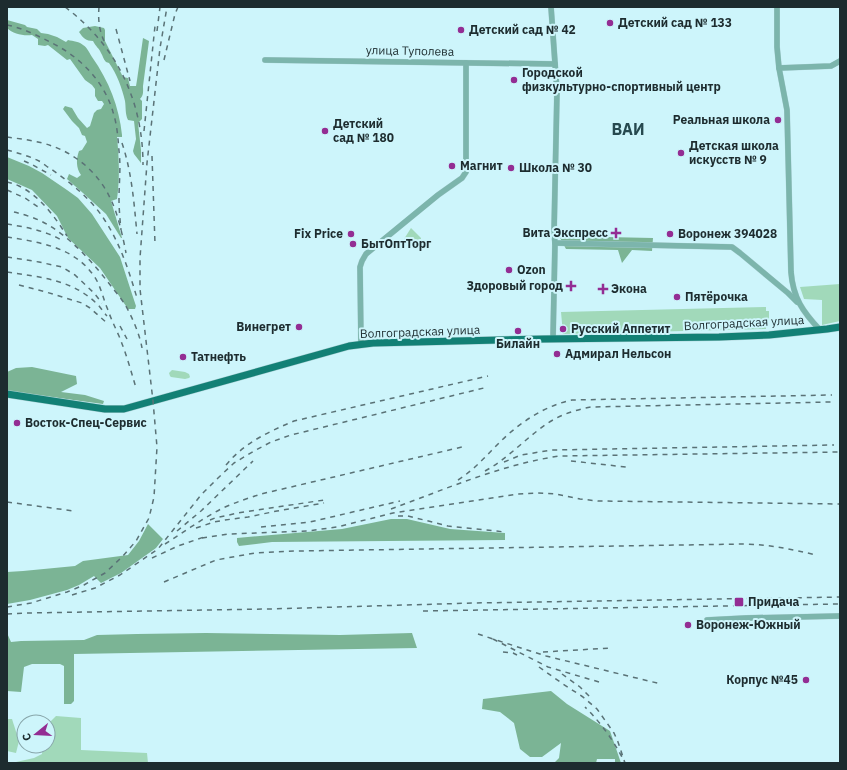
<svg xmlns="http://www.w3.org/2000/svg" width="847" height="770" viewBox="0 0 847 770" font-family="'IBM Plex Sans',sans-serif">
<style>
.green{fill:#a1d9ba}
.forest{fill:#7bb495}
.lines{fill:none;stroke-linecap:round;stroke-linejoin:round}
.minor-casing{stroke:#add1d6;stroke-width:6}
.major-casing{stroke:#add1d6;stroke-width:8}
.minor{stroke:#7cb5ac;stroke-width:5.5}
.major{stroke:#128075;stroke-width:7}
.rail{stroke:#5a7276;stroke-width:1.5;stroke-dasharray:5 5;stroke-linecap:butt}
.poi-dot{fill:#932d93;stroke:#cdf5fb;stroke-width:1.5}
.labels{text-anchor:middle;stroke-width:4;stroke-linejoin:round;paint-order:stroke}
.poi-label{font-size:12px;font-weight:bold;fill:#1d2c2f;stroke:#cdf5fb;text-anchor:start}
.street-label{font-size:12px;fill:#1d2c2f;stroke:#cdf5fb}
.district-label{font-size:16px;font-weight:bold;fill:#26494f;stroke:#cdf5fb}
</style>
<rect width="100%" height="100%" fill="#cdf5fb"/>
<!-- green -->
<g class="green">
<path d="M411 228 421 238V241L404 242V239Z"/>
<path d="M840 284V321L822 325V300L804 299 800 287Z"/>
<path d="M766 307V311H769V320L766 321V329L563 334 561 312Z"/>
<path d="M172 370 185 372 189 374 190 377 189 378 185 379 171 377 170 376 169 373Z"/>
<path d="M56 716 81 718V750L147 753 148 763H15L16 762 34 758 42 754 43 746H48V724Z"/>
<path d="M7 719H12L19 741 16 753 7 751Z"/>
</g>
<!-- forest -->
<g class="forest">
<path d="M7 20 25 25 27 27 37 29 41 33 48 34 57 37 66 42 68 40C73 41 80 42 83 45 87 47 90 54 92 57 109 81 119 107 122 135V137H117C119 157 120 179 117 199L111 201 122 238H121L106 214 83 193 67 179 69 174 77 178 81 175C76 168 76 159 79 151L82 150 87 142 85 136 82 135 79 128 72 121 63 109 65 106 72 108 78 118 87 128 90 126 94 113 97 110 101 109 104 104 102 101H98L95 96V89L92 85 85 80 70 59 67 60 48 45 45 46 38 45V39L32 35C23 36 13 34 7 28Z"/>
<path d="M95 26 104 28 105 30V41L123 77 128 78 130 86H136L137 80 143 38 149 41 143 86C143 91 144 95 140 99L142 101V119L138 123 141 150V163L134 154 133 151 136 139 134 121 128 120C125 114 126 107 125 101 122 88 117 74 109 63L106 62C103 59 103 56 101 53 99 48 96 47 93 41 86 41 83 38 79 32L83 28Z"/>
<path d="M7 157 29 166 42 173 67 190 78 198 92 214 120 257 132 294 136 306 135 309H128L100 268 68 238 57 216 32 190 7 179Z"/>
<path d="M559 236 653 238 652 251 632 250 622 263 618 250 566 249Z"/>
<path d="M32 367 76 376 77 384 61 392 85 395 104 401 103 404 7 391V372L16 368Z"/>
<path d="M391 519H407L450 529 505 533V540L272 542 239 546 237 542V538L342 529Z"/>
<path d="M148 524 163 539 156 548 121 573 101 583 94 576 79 585 67 590 30 600 7 604V572L23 571 75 566 83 561 128 555 139 541Z"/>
<path d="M7 633 11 642 21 641 84 640 97 635 137 634 206 633 340 635 412 633 417 648 74 654V701L71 704H64V666L60 664H32L24 667 21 692 7 691Z"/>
<path d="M551 691 567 704 610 731 621 763H615V759H597L596 763H554L559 758 561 743 542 757H530L520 749 514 723 500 712 482 709 483 699Z"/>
</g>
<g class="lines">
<defs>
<g id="minor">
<path d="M551 7 557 91 554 233 555 243 553 339"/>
<path d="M777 7V47L779 68 787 110 791 272C793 298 803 312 820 330"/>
<path d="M265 60 555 64"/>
<path d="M779 68 831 66 840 61"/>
<path d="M555 243 732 247 740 253 788 293 797 302"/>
<path d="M361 344 360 267 362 261 366 254 438 195 462 178 466 172V63"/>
<path d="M707 620 746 618 840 616"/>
</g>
<path id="major" d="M7 394 105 409H124L349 346 373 343 544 339 719 337 769 335 827 329 840 327"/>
</defs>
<!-- minor casing -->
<use href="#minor" class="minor-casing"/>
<!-- major casing -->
<use href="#major" class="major-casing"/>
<!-- minor -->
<use href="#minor" class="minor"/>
<!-- major -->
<use href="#major" class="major"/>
<!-- rail -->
<g class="rail">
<path d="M65 7C117 46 143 101 143 165"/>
<path d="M99 7C98 19 99 30 104 41"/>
<path d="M7 25C23 28 38 36 52 43 80 57 104 81 113 112 117 124 118 138 119 151 121 167 119 183 119 199 119 209 120 220 121 230"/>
<path d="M116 29 130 81"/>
<path d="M157 31 160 7"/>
<path d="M164 60 175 14 178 7"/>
<path d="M144 131 155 26"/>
<path d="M7 137C21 139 39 141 52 146 78 155 100 175 111 200 118 214 123 237 126 253"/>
<path d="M122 143C132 173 134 203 137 234"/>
<path d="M7 150C18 153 29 156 39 161 43 163 47 167 51 169 71 183 91 199 104 219 120 243 129 271 137 298"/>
<path d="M152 156 155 244"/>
<path d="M24 161 31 164 51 175"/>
<path d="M7 182C11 183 15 184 19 186 40 196 55 217 67 236"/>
<path d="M7 190 25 198 41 209"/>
<path d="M14 212C26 215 39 219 50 226 74 241 94 264 111 286 115 291 120 297 124 303 131 314 140 335 142 348"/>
<path d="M7 224C26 227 47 231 63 241"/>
<path d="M7 237C39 242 74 247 94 276 101 286 103 299 108 310 111 319 115 327 119 336 126 353 131 371 136 388"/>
<path d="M7 257 39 262 62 267 75 275 94 293 102 303"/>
<path d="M7 272C39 277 70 279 95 302 100 306 103 312 107 316"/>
<path d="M19 285 46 292 82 303 90 308 107 323"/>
<path d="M120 326 127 339"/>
<path d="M571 461 626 467"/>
<path d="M504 462 521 455 552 450 834 445"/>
<path d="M226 465C244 443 268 432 294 421L488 376"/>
<path d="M485 471C507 459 524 440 545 425 559 415 575 410 591 407L831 402"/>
<path d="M458 480C474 470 486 456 499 443 519 423 544 406 572 400L832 395"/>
<path d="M7 502 74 511"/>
<path d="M391 509C446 489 500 465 559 456L840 452"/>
<path d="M398 516H408L448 526 505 532"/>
<path d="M210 520 215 518 238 513 324 500"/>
<path d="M261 527 310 522 400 501"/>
<path d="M196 528 214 522 225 520 248 517 277 511 324 503"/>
<path d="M177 531 201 511 253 461"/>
<path d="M202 538 229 534 307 531 337 527 393 513 518 494 536 493 556 494 580 499 598 501 840 504"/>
<path d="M165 544C184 532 203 518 223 508 236 502 249 498 261 494L462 447"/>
<path d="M152 558 178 546 207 536"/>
<path d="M164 582 216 560 255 553 296 551 746 544C771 545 791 549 816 555"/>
<path d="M72 595 95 588 120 575 158 549 201 495 218 478 234 463 254 451 271 442 291 435 488 387"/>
<path d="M7 607 31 603 67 592 84 585 105 573 122 557 136 541 149 518 154 497 157 447 153 401 140 289V258L147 163 160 48 167 7"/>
<path d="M423 611 840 604"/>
<path d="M7 614 25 613 269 609 474 603 840 597"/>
<path d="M478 634 493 639"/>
<path d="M503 652 513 653 517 655"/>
<path d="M543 652 611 648"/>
<path d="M539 667 563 684 583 697 597 709 614 733 618 742 625 763C614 741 602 724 585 707"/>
<path d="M562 674 580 687 590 697"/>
<path d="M599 682 548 667 493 639 546 656 661 684"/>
</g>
</g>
<!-- markers -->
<g class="poi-dot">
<circle cx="610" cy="23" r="4"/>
<circle cx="461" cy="30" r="4"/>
<circle cx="514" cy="80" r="4"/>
<circle cx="778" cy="120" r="4"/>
<circle cx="325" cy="131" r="4"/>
<circle cx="681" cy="153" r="4"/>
<circle cx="452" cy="166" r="4"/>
<circle cx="511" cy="168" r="4"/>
<path d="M614 227h4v4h4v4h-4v4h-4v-4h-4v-4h4z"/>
<circle cx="351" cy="234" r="4"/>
<circle cx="670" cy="234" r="4"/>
<circle cx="353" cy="244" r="4"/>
<circle cx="509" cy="270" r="4"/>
<path d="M569 280h4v4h4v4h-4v4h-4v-4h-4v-4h4z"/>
<path d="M601 283h4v4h4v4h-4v4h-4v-4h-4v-4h4z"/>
<circle cx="677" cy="297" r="4"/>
<circle cx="299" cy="327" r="4"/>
<circle cx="563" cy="329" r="4"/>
<circle cx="518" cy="331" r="4"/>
<circle cx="557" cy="354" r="4"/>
<circle cx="183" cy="357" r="4"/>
<circle cx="17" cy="423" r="4"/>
<rect x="734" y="597" width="10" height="10" rx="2"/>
<circle cx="688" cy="625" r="4"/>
<circle cx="806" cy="680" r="4"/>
</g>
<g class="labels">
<!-- poi labels -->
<g class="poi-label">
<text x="618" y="27">Детский сад № 133</text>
<text x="469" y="34">Детский сад № 42</text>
<text x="522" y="77">Городской<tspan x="522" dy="14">физкультурно-спортивный центр</tspan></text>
<text x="770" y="124" text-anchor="end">Реальная школа</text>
<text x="333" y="128">Детский<tspan x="333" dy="14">сад № 180</tspan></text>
<text x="689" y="150">Детская школа<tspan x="689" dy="14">искусств № 9</tspan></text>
<text x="460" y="170">Магнит</text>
<text x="519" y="172">Школа № 30</text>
<text x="608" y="237" text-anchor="end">Вита Экспресс</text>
<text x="343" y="238" text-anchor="end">Fix Price</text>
<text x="678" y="238">Воронеж 394028</text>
<text x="361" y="248">БытОптТорг</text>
<text x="517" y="274">Ozon</text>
<text x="563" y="290" text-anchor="end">Здоровый город</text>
<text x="611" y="293">Экона</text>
<text x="685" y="301">Пятёрочка</text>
<text x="291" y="331" text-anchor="end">Винегрет</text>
<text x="571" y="333">Русский Аппетит</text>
<text x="518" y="348" text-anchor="middle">Билайн</text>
<text x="565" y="358">Адмирал Нельсон</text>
<text x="191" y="361">Татнефть</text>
<text x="25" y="427">Восток-Спец-Сервис</text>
<text x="748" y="606">Придача</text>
<text x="696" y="629">Воронеж-Южный</text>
<text x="798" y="684" text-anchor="end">Корпус №45</text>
</g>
<!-- street labels -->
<g class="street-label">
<text transform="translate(410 51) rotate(1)" y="4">улица Туполева</text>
<text transform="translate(744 323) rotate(-3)" y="4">Волгоградская улица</text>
<text transform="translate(420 332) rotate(-2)" y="4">Волгоградская улица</text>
</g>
<!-- district labels -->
<g class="district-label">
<text x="628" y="135">ВАИ</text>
</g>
</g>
<!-- border -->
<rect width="847" height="770" fill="none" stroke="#1d2c2f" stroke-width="16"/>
<!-- north arrow -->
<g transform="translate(36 734) rotate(252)"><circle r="19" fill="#cdf5fb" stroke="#87a5a9"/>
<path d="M0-3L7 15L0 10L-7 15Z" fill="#932d93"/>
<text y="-6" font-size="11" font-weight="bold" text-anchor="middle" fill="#1d2c2f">С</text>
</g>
</svg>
